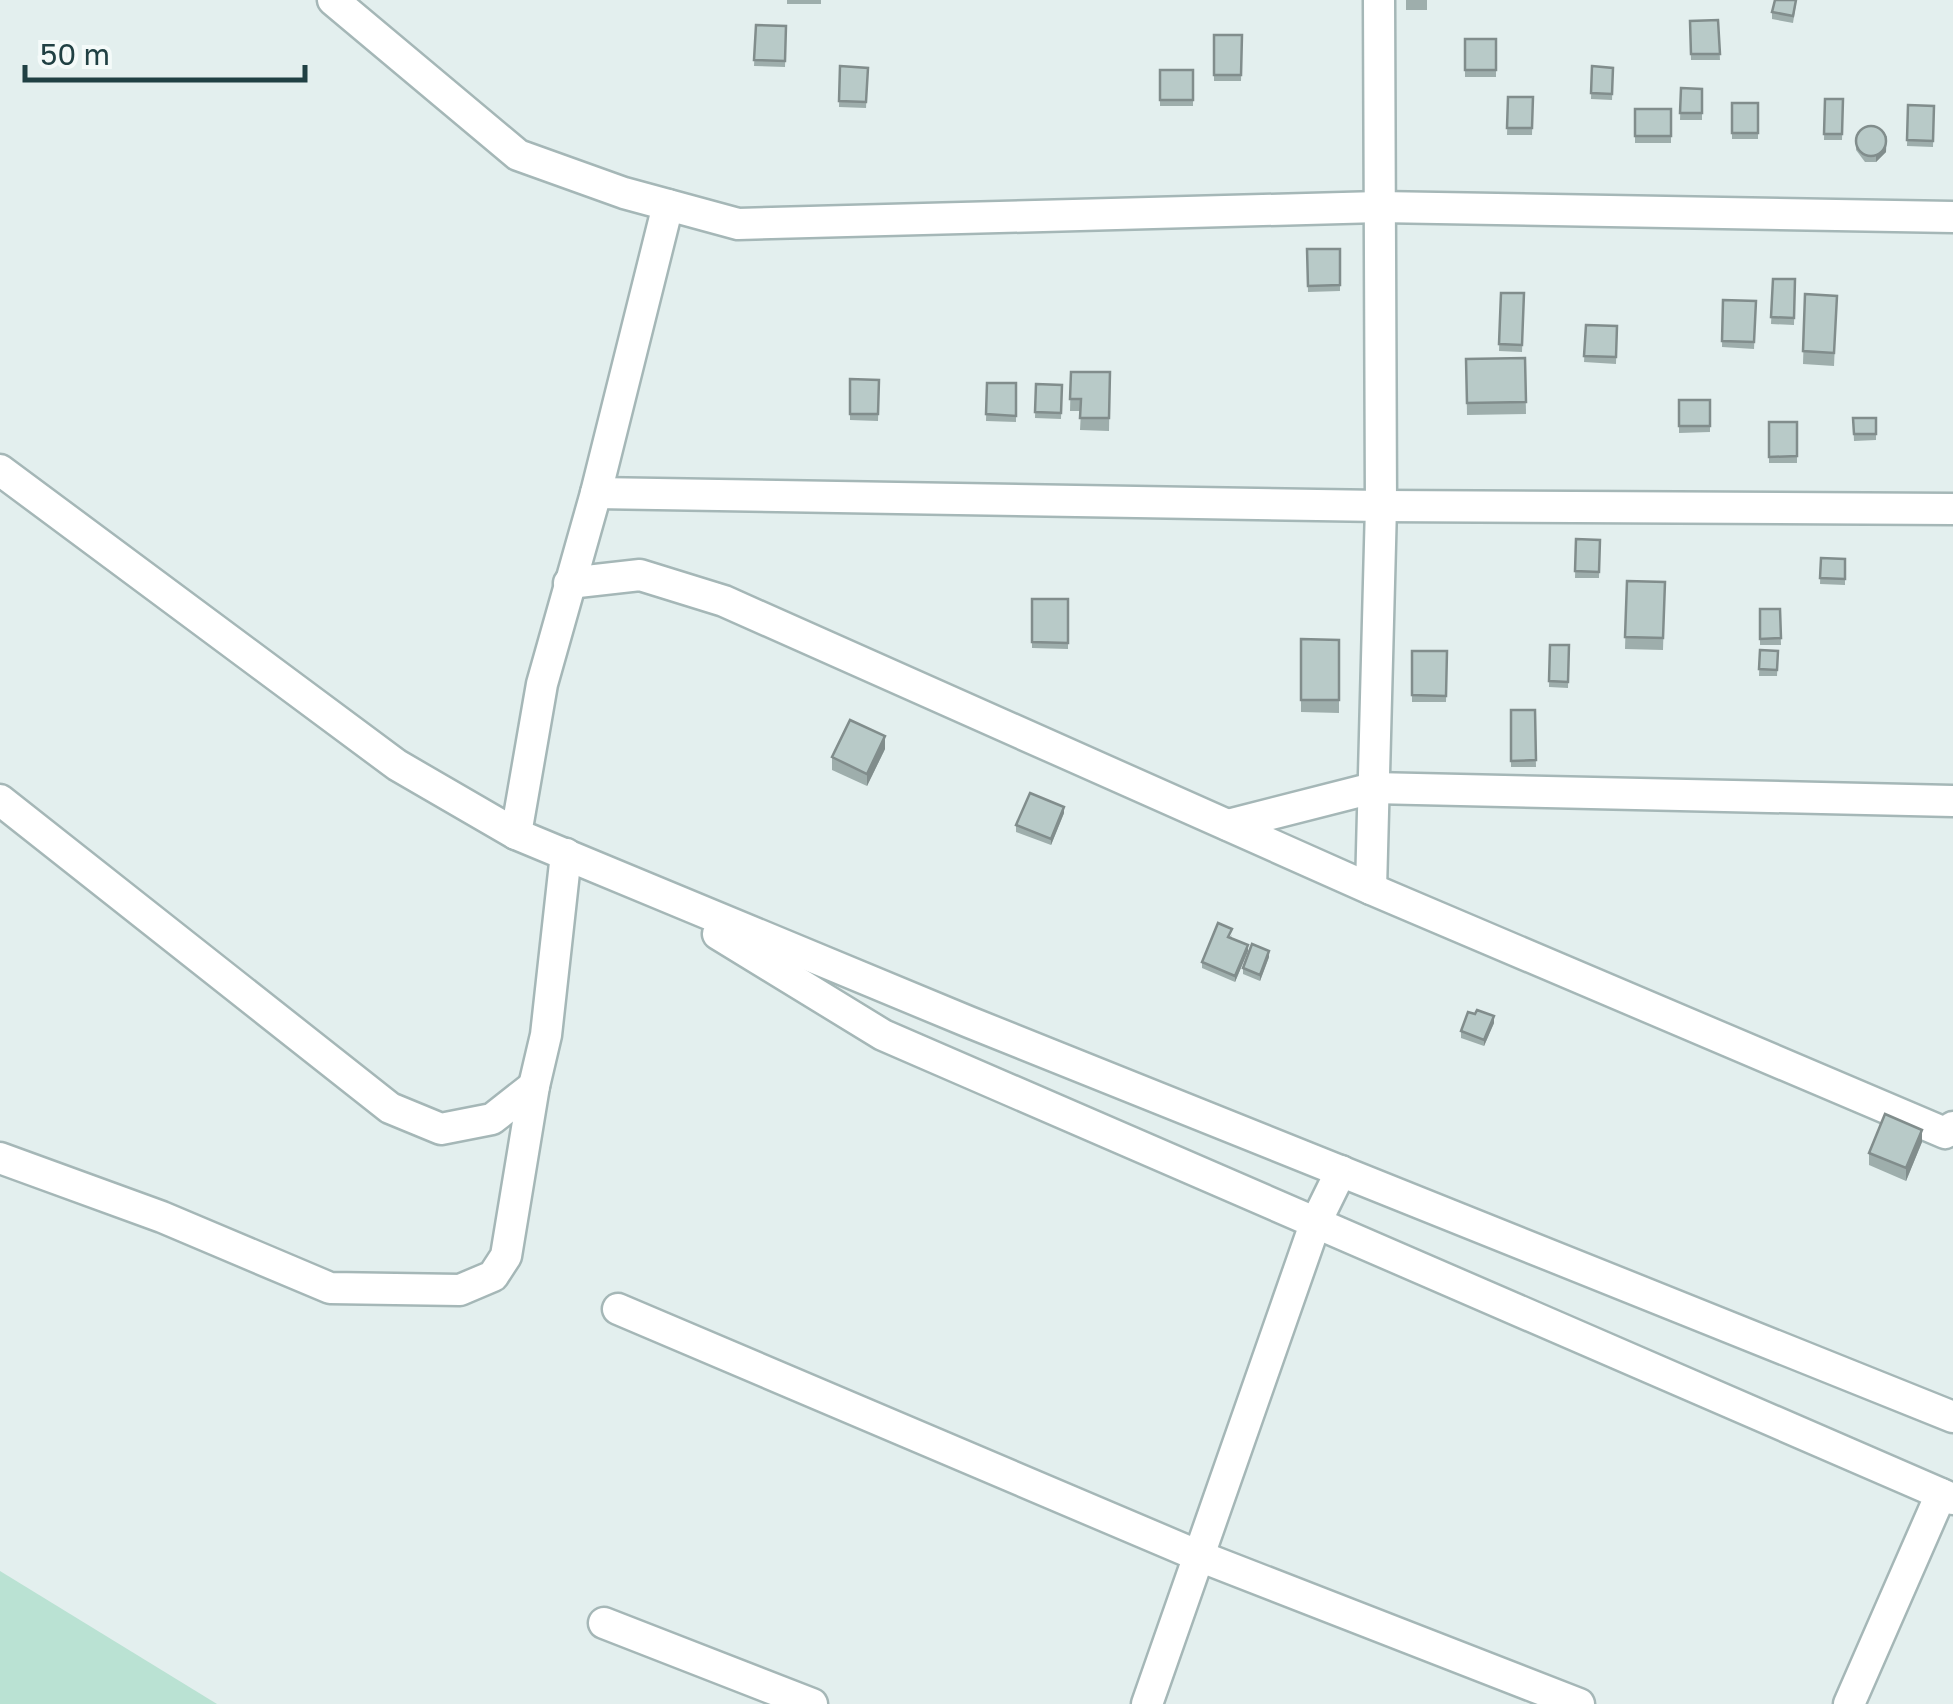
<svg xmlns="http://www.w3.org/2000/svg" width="1953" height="1704" viewBox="0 0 1953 1704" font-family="'Golos Text',sans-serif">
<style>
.green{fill:#bae2d3}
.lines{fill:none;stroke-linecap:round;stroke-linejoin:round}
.street-casing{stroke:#a5b7b7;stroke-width:35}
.street{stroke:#fff;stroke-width:30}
.wall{fill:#9eaeac}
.shaded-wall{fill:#818d8c}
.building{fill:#b8cac8;stroke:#818d8c;stroke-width:2.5}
</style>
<rect width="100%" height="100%" fill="#e3efee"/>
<!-- green -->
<path class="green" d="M0 1571 217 1704H0Z"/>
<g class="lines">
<defs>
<g id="street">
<path d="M333 0 518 155 624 193 738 224 1379 207 1953 217"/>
<path d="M0 470 397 765 516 834 969 1022 1953 1417"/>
<path d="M596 493 1381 506 1953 509"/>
<path d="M569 583 640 575 724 601 1371 889 1945 1133 1953 1127"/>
<path d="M0 800 390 1108 441 1129 492 1119 534 1086"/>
<path d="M1228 825 1373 788 1953 801"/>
<path d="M516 834 542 684 596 493 668 205"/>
<path d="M1371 889 1381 506 1379 0"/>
<path d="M718 934 883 1035 1953 1499"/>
<path d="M0 1158 162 1217 330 1288 460 1290 493 1276 506 1256 534 1086 546 1035 566 854"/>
<path d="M618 1309 1199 1556 1579 1704"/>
<path d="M604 1623 812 1704"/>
<path d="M1147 1704 1315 1224 1341 1171"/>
<path d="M1849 1704 1941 1494"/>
</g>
</defs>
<!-- street casing -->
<use href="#street" class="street-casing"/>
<!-- street -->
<use href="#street" class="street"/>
</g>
<!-- wall -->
<g class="wall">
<rect x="787" y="0" width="34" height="4"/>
<rect x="1406" y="0" width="21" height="10"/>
<path d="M1796 4 1793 23 1772 19V12Z"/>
<path d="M1718 20 1720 60H1691L1690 21Z"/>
<path d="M756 25 786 26 785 67 754 66Z"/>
<path d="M1214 35H1242L1241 81H1214Z"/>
<rect x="1465" y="39" width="31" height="38"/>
<path d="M840 66 868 68 866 108 839 107Z"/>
<path d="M1592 66 1613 68 1612 100 1591 99Z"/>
<rect x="1160" y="70" width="33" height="36"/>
<path d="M1681 88 1702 89V120H1680Z"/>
<path d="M1508 97H1533L1532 135H1507Z"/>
<path d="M1825 99H1843L1842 140H1824Z"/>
<rect x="1732" y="103" width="26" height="36"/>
<path d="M1908 105 1934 106 1933 147 1907 146Z"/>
<rect x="1635" y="109" width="36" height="34"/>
<path d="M1887 136 1886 152 1876 162H1865L1856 150V143Z"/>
<path d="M1307 249H1340V291L1308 292Z"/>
<path d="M1773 279H1795L1794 325 1771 324Z"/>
<path d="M1501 293H1524L1522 352 1499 351Z"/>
<path d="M1805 294 1837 296 1834 366 1803 364Z"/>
<path d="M1723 300 1756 301 1754 349 1722 347Z"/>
<path d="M1586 325 1617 326 1616 364 1584 362Z"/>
<path d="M1525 358 1526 414 1467 415 1466 359Z"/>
<path d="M1071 372H1110L1109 431 1080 430 1081 411H1070Z"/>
<path d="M850 379 879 380 878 421 850 420Z"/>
<path d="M987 383H1016V422L986 421Z"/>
<path d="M1036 384 1062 385 1061 419 1035 418Z"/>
<path d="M1679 400H1710V432L1679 433Z"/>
<path d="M1853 418H1876V440L1854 441Z"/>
<rect x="1769" y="422" width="28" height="41"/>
<path d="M1576 539 1600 540 1599 578H1575Z"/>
<path d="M1821 558 1845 559V585L1820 584Z"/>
<path d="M1627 581 1665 582 1663 650 1625 649Z"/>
<path d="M1032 599H1068V649L1032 648Z"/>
<path d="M1760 609H1780L1781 645H1760Z"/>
<path d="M1301 639 1339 640V713L1301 712Z"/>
<path d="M1550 645H1569L1568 688 1549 687Z"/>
<path d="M1760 650 1778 651 1777 676H1759Z"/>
<path d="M1412 651H1447L1446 702H1412Z"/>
<path d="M1511 710H1535L1536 767H1511Z"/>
<path d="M885 749 867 786 832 770V757Z"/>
<path d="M1064 813 1051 845 1016 832V825Z"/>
<path d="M1232 935 1231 937 1248 951 1235 982 1202 968V962Z"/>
<path d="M1269 957 1260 981 1243 974V968Z"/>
<path d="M1494 1023 1484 1046 1461 1038V1031Z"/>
<path d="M1922 1142 1906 1181 1869 1165V1153Z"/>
</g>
<!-- shaded-wall -->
<g class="shaded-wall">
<path d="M1886 146V152L1876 162V156Z"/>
<path d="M885 736V749L867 786V774Z"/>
<path d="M1064 807V813L1051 845V839Z"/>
<path d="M1248 945V951L1235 982V976Z"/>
<path d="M1269 951V957L1260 981V975Z"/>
<path d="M1494 1016V1023L1484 1046V1040Z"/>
<path d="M1922 1130V1142L1906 1181V1168Z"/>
</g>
<!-- building -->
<g class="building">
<path d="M1775 0H1796L1793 16 1772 12Z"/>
<path d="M1718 20 1720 54H1691L1690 21Z"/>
<path d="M756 25 786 26 785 61 754 60Z"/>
<path d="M1214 35H1242L1241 75H1214Z"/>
<rect x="1465" y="39" width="31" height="31"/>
<path d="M840 66 868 68 866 102 839 101Z"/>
<path d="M1592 66 1613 68 1612 94 1591 93Z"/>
<rect x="1160" y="70" width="33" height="30"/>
<path d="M1681 88 1702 89V113H1680Z"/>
<path d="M1508 97H1533L1532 128H1507Z"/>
<path d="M1825 99H1843L1842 134H1824Z"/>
<rect x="1732" y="103" width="26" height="30"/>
<path d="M1908 105 1934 106 1933 141 1907 140Z"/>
<rect x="1635" y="109" width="36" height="27"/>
<circle cx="1871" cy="141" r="15"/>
<path d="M1307 249H1340V285L1308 286Z"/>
<path d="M1773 279H1795L1794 318 1771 317Z"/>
<path d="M1501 293H1524L1522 345 1499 344Z"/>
<path d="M1805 294 1837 296 1834 353 1803 351Z"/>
<path d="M1723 300 1756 301 1754 342 1722 341Z"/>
<path d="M1586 325 1617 326 1616 357 1584 356Z"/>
<path d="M1525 358 1526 402 1467 403 1466 359Z"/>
<path d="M1071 372H1110L1109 418H1080L1081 399H1070Z"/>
<path d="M850 379 879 380 878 414H850Z"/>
<path d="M987 383H1016V416L986 414Z"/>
<path d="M1036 384 1062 385 1061 413 1035 412Z"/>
<rect x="1679" y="400" width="31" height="26"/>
<path d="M1853 418H1876V434H1854Z"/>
<path d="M1769 422H1797V456L1769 457Z"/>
<path d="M1576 539 1600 540 1599 572 1575 571Z"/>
<path d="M1821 558 1845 559V579L1820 578Z"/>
<path d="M1627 581 1665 582 1663 638 1625 637Z"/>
<path d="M1032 599H1068V643L1032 642Z"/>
<path d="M1760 609H1780L1781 638 1760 639Z"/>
<path d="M1301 639 1339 640V700H1301Z"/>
<path d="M1550 645H1569L1568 682 1549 681Z"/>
<path d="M1760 650 1778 651 1777 670 1759 669Z"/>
<path d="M1412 651H1447L1446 696 1412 695Z"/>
<path d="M1511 710H1535L1536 760 1511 761Z"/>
<path d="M850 720 885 736 867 774 832 757Z"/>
<path d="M1030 793 1064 807 1051 839 1016 825Z"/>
<path d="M1218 923 1232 929 1228 937 1248 945 1235 976 1202 962Z"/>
<path d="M1252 944 1269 951 1260 975 1243 968Z"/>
<path d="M1477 1010 1494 1016 1484 1040 1461 1031 1468 1012 1475 1014Z"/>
<path d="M1885 1114 1922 1130 1906 1168 1869 1153Z"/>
</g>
<!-- scale -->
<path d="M25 65v15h280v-15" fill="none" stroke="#204043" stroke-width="5"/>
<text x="40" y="65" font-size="30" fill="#204043" stroke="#f4faf9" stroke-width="8" paint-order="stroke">50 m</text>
</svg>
